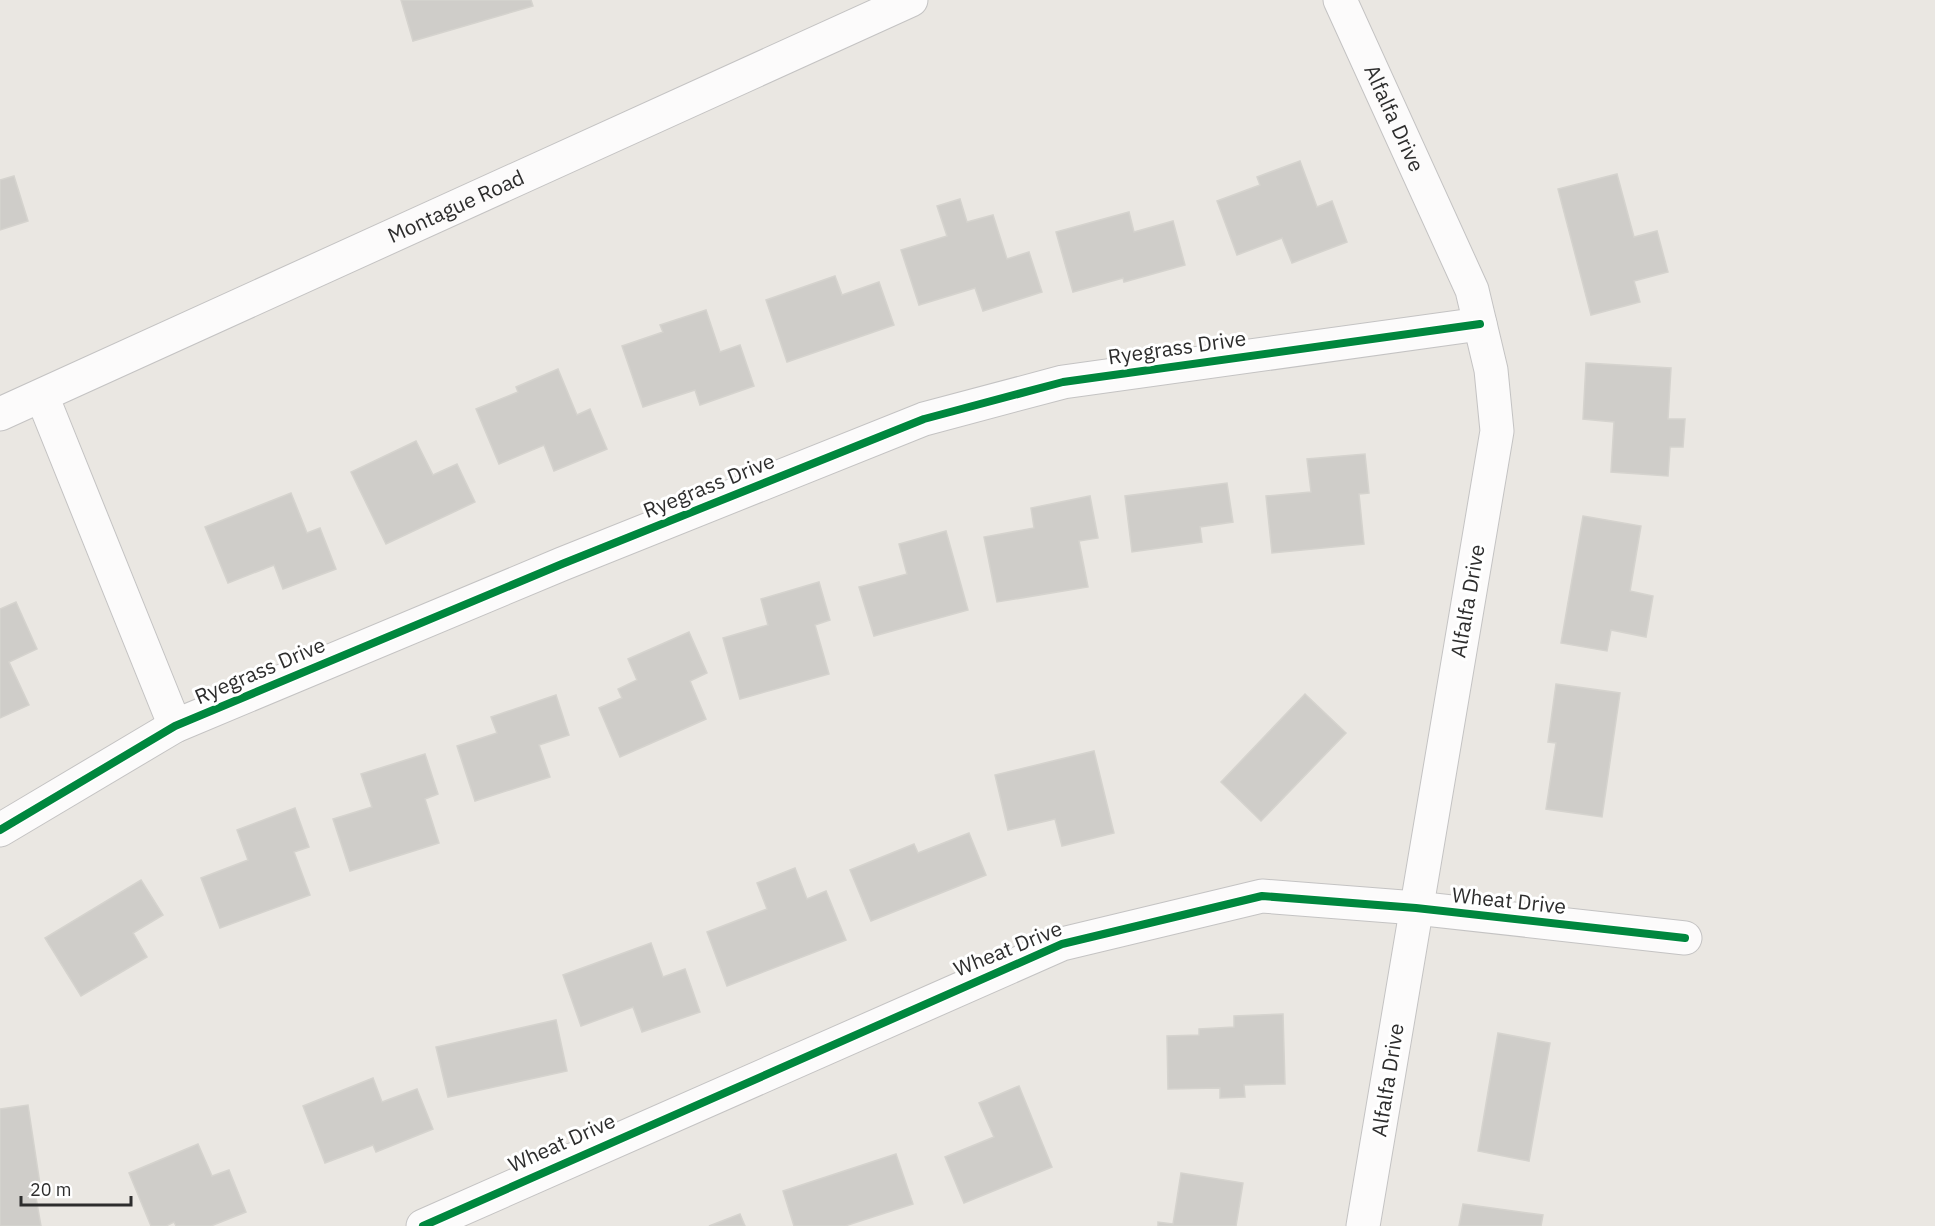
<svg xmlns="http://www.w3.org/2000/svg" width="1935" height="1226" viewBox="0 0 1935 1226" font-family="'IBM Plex Sans',sans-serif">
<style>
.building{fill:#cfcdc9;stroke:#d5d3ce;stroke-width:1.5}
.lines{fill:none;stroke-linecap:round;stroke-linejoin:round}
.street-casing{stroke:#c4c3c3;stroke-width:35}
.secondary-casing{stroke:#c4c3c3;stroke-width:35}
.street{stroke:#fcfbfb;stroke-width:33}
.secondary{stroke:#fcfbfb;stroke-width:33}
.cycleway-casing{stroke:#fff;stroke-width:11}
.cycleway{stroke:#00873e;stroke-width:8}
.labels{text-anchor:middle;stroke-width:6;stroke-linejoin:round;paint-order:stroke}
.street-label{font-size:21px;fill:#2d2d2d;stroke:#fff}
</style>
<rect width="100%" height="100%" fill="#eae7e2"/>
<!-- building -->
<g class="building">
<path d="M401 0H531L533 6 413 41Z"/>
<path d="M1300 161 1317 207 1332 201 1347 242 1292 263 1282 238 1237 255 1217 201 1260 185 1257 177Z"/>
<path d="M1617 174 1634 237 1657 231 1668 272 1634 281 1640 302 1591 315 1558 189Z"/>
<path d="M14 176 28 221 0 230V180Z"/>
<path d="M960 199 967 222 993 215 1007 259 1029 252 1042 292 983 311 975 288 919 305 901 250 947 236 937 206Z"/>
<path d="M1129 212 1134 232 1173 221 1185 265 1124 282 1123 278 1073 292 1056 232Z"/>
<path d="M835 276 842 295 879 282 894 325 787 362 766 300Z"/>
<path d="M706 310 720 352 740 345 754 386 700 405 695 390 643 407 622 346 663 332 660 325Z"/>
<path d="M1586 363 1671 368 1668 419H1685L1683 447H1670L1668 476 1611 472 1614 422 1583 419Z"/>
<path d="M558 369 577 415 590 409 607 449 554 471 544 445 499 464 476 409 518 392 516 387Z"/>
<path d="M416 441 433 475 457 464 475 502 386 544 351 472Z"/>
<path d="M1365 454 1369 493 1359 494 1364 544 1272 553 1266 496 1311 492 1307 459Z"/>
<path d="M1227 483 1233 522 1200 527 1202 542 1132 552 1125 496Z"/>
<path d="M291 493 307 533 320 528 336 569 283 589 274 565 228 583 205 527Z"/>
<path d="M1090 496 1098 538 1079 541 1088 587 997 602 984 537 1034 528 1031 508Z"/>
<path d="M1583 516 1641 526 1630 591 1653 596 1646 637 1611 630 1607 651 1561 643Z"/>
<path d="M946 531 968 610 874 636 859 587 907 574 899 544Z"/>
<path d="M819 582 830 620 815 625 829 674 740 699 723 638 768 625 761 599Z"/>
<path d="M16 602 37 649 9 662 29 705 0 718V609Z"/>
<path d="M689 632 707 673 690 681 706 719 620 757 599 708 622 698 618 689 637 680 628 659Z"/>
<path d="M1556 684 1620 693 1602 817 1546 809 1556 743 1548 742Z"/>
<path d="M1305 694 1346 733 1261 821 1221 782Z"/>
<path d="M556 695 569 735 539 745 550 777 475 801 457 746 497 733 491 717Z"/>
<path d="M1094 751 1114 833 1062 846 1055 819 1008 830 995 775Z"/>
<path d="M425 754 438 794 425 799 439 843 350 871 333 819 372 807 361 774Z"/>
<path d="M295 808 309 847 294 852 310 895 220 928 201 878 248 860 237 830Z"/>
<path d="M969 833 986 875 871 921 850 870 914 844 918 853Z"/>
<path d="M795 868 807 899 826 891 846 940 727 986 707 932 767 909 757 883Z"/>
<path d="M141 880 163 915 133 933 147 957 81 996 45 938Z"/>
<path d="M651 943 663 977 685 969 700 1012 642 1032 633 1007 581 1026 563 975Z"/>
<path d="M1283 1014 1285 1084 1244 1085 1245 1097 1220 1098V1088L1168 1089 1167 1036 1199 1035V1029L1234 1027V1016Z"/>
<path d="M556 1020 567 1071 448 1097 436 1047Z"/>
<path d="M1498 1033 1550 1043 1529 1161 1478 1151Z"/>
<path d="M373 1078 382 1102 417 1089 433 1129 376 1152 373 1145 325 1163 303 1106Z"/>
<path d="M1019 1086 1052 1167 964 1203 945 1157 994 1137 979 1103Z"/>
<path d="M28 1105 41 1191 35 1192 41 1226H0V1109Z"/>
<path d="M198 1144 212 1176 229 1170 246 1212 211 1226H176L174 1222 166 1226H151L129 1173Z"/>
<path d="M896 1154 913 1204 845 1226H794L783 1191Z"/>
<path d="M1181 1173 1243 1183 1236 1226H1158V1222L1173 1224Z"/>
<path d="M1463 1204 1543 1215 1541 1226H1459Z"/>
<path d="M740 1214 745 1226H709Z"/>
</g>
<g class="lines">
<defs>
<g id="street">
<path id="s1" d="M1340 0 1472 290 1491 370 1497 431 1363 1226"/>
<path d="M42 396 175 726"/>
<path d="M0 830 175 726 562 564 924 419 1063 382 1480 324"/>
<path d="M423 1226 1062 944 1262 896 1416 908 1685 938"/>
</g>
<g id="secondary">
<path id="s2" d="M0 414 911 0"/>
</g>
</defs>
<!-- street casing -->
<use href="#street" class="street-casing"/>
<!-- secondary casing -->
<use href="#secondary" class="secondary-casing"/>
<!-- street -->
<use href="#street" class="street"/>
<!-- secondary -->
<use href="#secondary" class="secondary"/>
<defs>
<g id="cycleway">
<path d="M0 830 175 726 562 564 924 419 1063 382 1480 324"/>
<path d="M423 1226 1062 944 1262 896 1416 908 1685 938"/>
</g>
</defs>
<!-- cycleway casing -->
<use href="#cycleway" class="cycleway-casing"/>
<!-- cycleway -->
<use href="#cycleway" class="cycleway"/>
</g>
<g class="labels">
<!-- street labels -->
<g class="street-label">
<text dy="7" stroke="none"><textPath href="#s1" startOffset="130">Alfalfa Drive</textPath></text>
<text dy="7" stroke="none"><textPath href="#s2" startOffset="501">Montague Road</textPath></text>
<text transform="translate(1177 348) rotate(-8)" y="7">Ryegrass Drive</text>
<text transform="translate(709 486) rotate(-22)" y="7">Ryegrass Drive</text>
<text transform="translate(1468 601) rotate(-80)" y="7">Alfalfa Drive</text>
<text transform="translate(260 671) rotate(-23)" y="7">Ryegrass Drive</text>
<text transform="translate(1509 901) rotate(6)" y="7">Wheat Drive</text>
<text transform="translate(1008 949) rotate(-22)" y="7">Wheat Drive</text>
<text transform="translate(1388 1080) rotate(-81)" y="7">Alfalfa Drive</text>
<text transform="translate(562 1143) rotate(-24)" y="7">Wheat Drive</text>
</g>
</g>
<!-- scale -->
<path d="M21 1196v9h110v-9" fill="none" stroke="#2d2d2d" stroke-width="3"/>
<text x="30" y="1196" font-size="18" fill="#2d2d2d" stroke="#ffffff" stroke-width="4.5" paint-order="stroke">20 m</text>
</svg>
